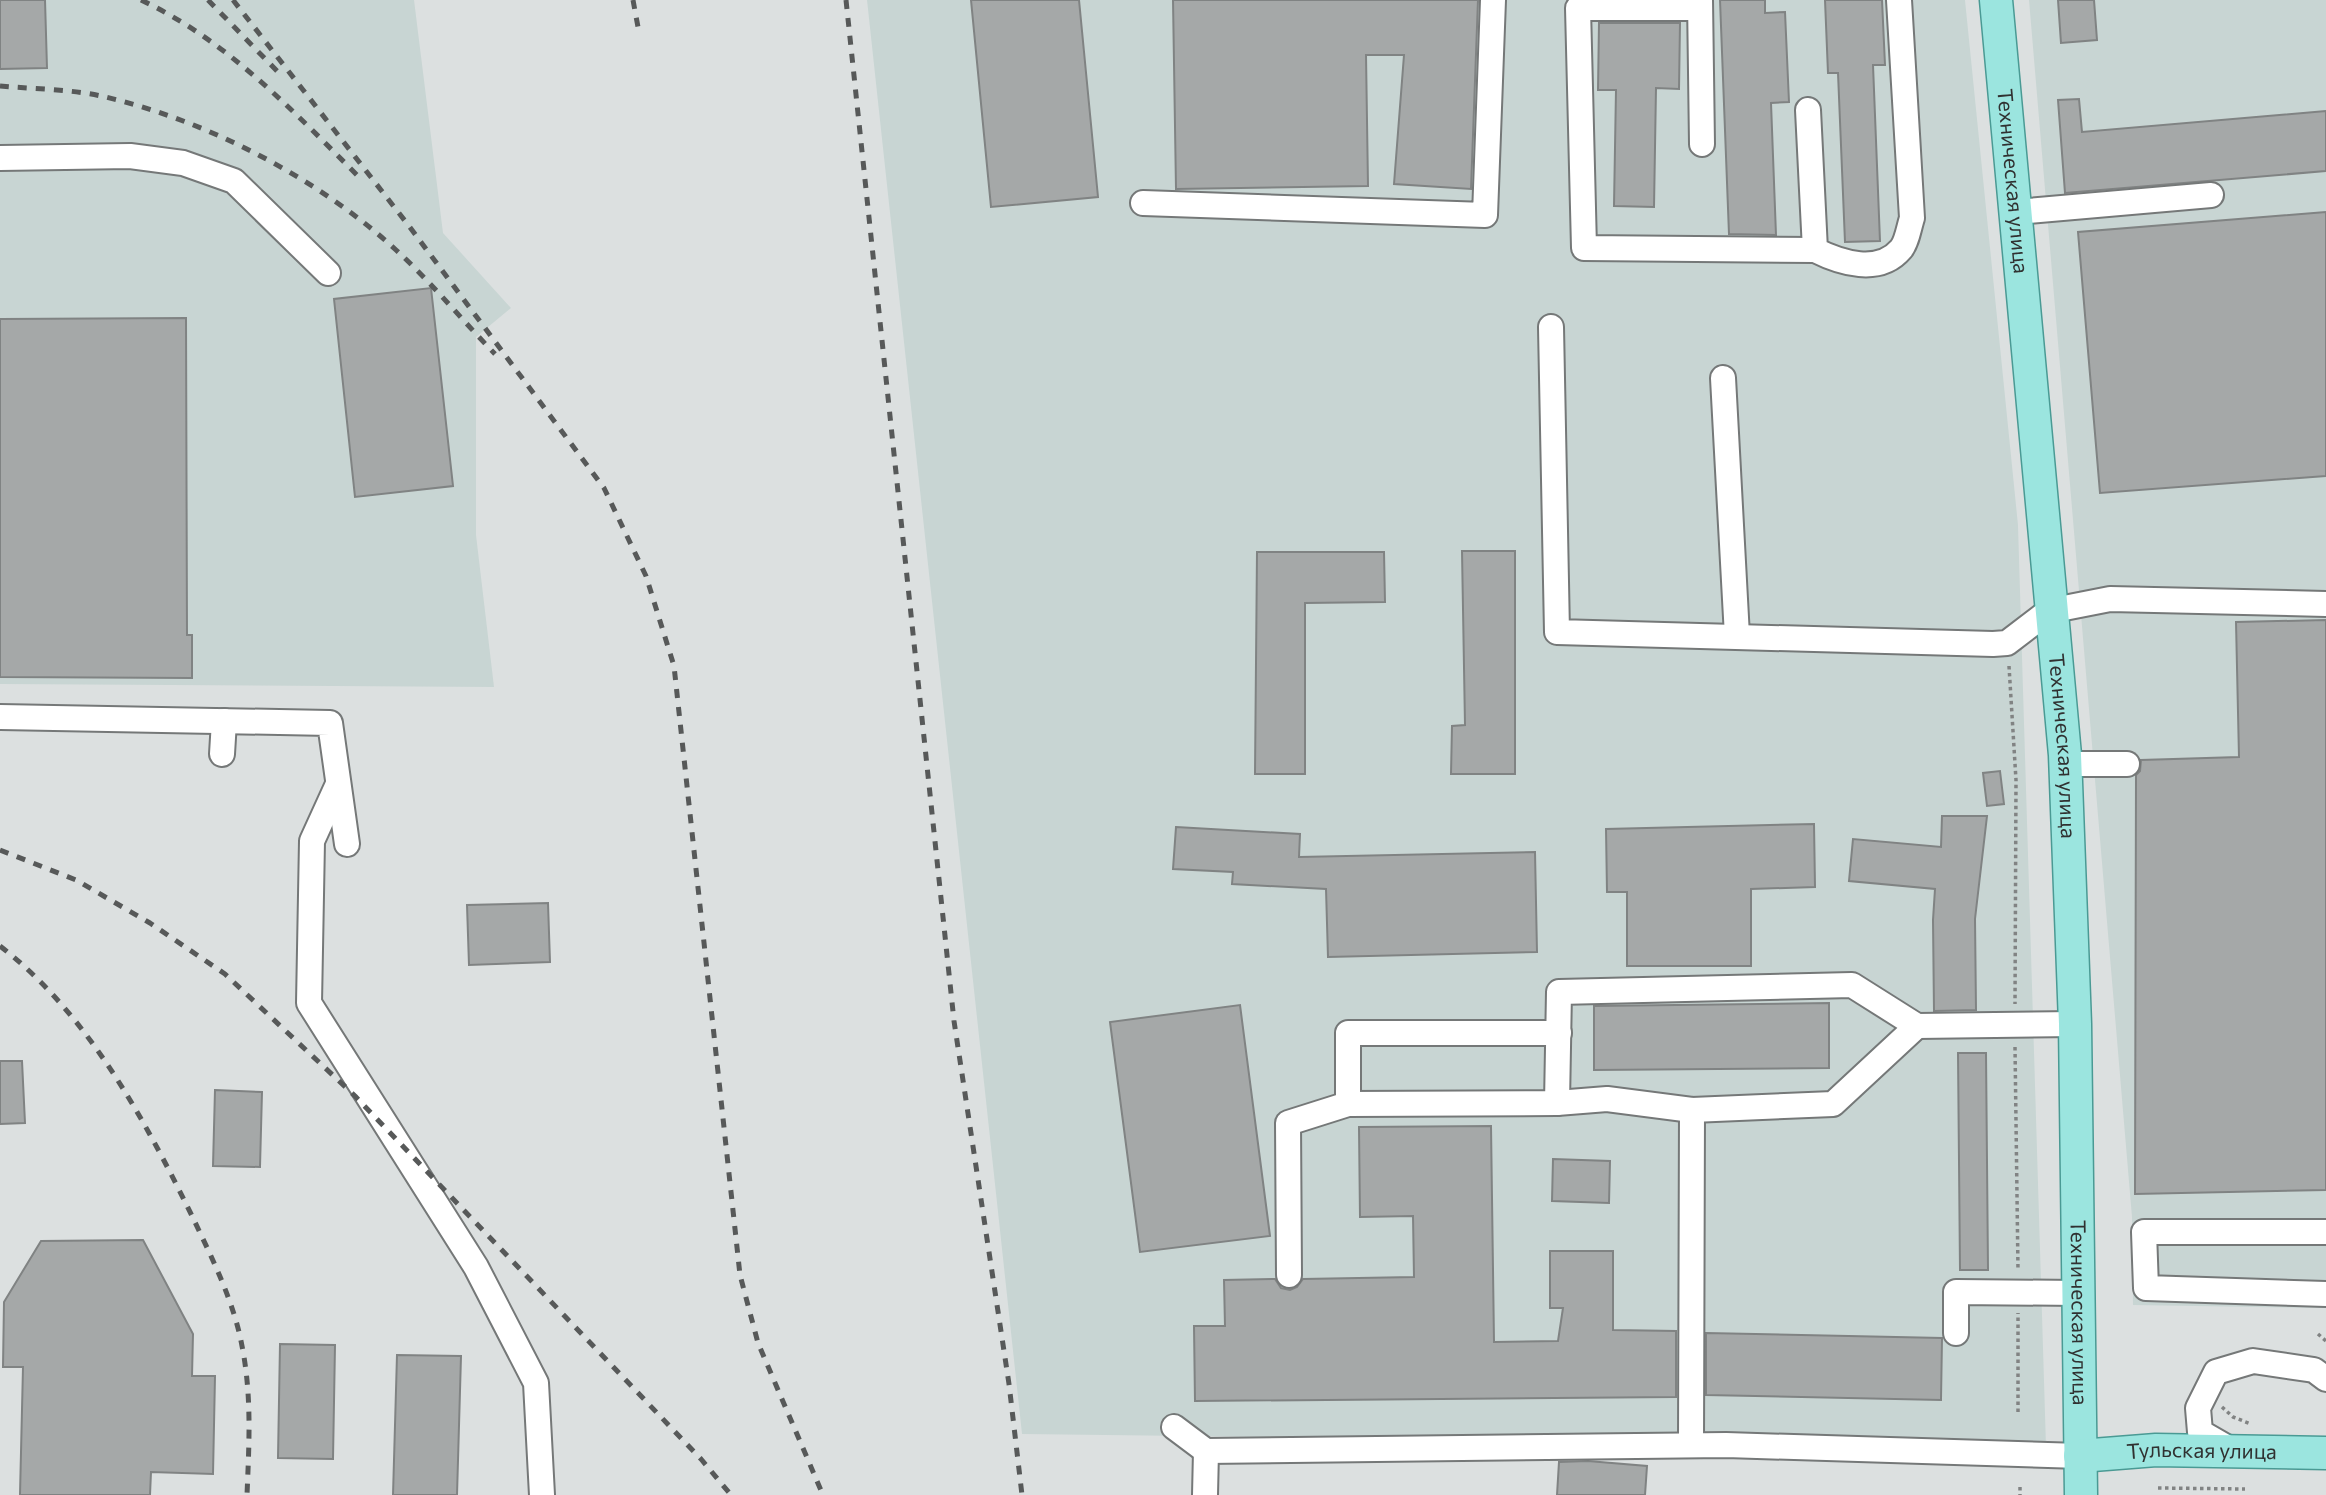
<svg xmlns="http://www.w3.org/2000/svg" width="2326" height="1495" viewBox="0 0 2326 1495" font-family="Commissioner,sans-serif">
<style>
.built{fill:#c8d5d3}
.building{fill:#a5a8a8;stroke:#808383;stroke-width:2}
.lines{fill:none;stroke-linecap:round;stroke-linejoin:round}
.minor-casing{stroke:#757878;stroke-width:28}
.major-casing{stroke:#4a9a94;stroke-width:35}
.path{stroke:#818383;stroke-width:3.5;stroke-dasharray:3.5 3.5;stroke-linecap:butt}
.minor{stroke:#fff;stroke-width:24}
.major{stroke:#9be5df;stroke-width:32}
.rail{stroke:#575959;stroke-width:5;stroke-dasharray:9 9;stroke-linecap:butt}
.labels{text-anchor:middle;stroke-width:6;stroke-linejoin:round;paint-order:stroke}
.street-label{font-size:21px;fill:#303131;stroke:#fff}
</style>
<rect width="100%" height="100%" fill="#dce0e0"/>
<!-- built -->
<g class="built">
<path d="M0 0H414L443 233 511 308 476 337V535L494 687 0 684Z"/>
<path d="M867 0H1965L2018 525 2046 1446 1022 1434Z"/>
<path d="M2029 0H2326V1308L2133 1305 2132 1217Z"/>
</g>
<!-- building -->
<g class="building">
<path d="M0 0H45L47 68 0 69Z"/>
<path d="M971 0H1079L1098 197 991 207Z"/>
<path d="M1173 0H1478L1471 189 1394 184 1404 55H1366L1368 186 1176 189Z"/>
<path d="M1720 0H1765V13L1785 12 1789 102 1771 103 1776 235 1729 234Z"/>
<path d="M1825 0H1882L1885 65H1873L1880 241 1845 242 1838 73H1828Z"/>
<path d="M2058 0H2094L2097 40 2061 43Z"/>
<path d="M1599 23H1680L1679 89 1656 88 1654 207 1614 206 1616 90H1598Z"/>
<path d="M2079 99 2082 132 2326 111V171L2065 193 2058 100Z"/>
<path d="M2326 212V476L2100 493 2078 232Z"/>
<path d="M431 288 453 486 355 497 334 299Z"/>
<path d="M186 318 187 635H192V678L0 677V319Z"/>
<path d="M1462 551H1515V774H1451L1452 726 1465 725Z"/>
<path d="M1257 552H1384L1385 602 1305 603V774H1255Z"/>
<path d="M2326 620V1190L2135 1194 2136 775 2140 771 2141 760 2239 757 2236 622Z"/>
<path d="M2000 771 2004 804 1987 806 1983 773Z"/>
<path d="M1942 816H1987L1975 919 1976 1010 1934 1011 1933 920 1935 889 1849 881 1853 839 1941 847Z"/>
<path d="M1814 824 1815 887 1751 889V966H1627V892H1607L1606 829Z"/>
<path d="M1176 827 1300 834 1299 857 1535 852 1537 952 1328 957 1326 889 1232 884 1233 872 1173 869Z"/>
<path d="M548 903 550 962 469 965 467 905Z"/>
<path d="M1829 1003V1068L1594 1070V1006Z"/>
<path d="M1240 1005 1270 1236 1140 1252 1110 1022Z"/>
<path d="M1958 1053H1986L1988 1270H1960Z"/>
<path d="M0 1061H22L25 1123 0 1124Z"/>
<path d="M215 1090 262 1092 260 1167 213 1166Z"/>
<path d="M1491 1126 1494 1342 1558 1341 1563 1308H1550V1251H1613V1330L1676 1331V1397L1195 1401 1194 1326H1225L1224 1280 1275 1279 1281 1288 1290 1290 1297 1287 1303 1279 1414 1277 1413 1216 1360 1217 1359 1127Z"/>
<path d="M1553 1159 1610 1161 1609 1203 1552 1201Z"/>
<path d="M143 1240 193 1334 192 1376H215L213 1474 151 1472 150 1495H20L23 1367H3L4 1302 41 1241Z"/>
<path d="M1706 1333 1942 1338 1941 1400 1706 1395Z"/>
<path d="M280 1344 335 1345 333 1459 278 1458Z"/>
<path d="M397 1355 461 1356 457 1495H393Z"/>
<path d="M1588 1461 1647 1466 1645 1495H1557L1559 1462Z"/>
</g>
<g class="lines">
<defs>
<g id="minor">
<path d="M1700 0 1702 144"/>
<path d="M1700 8H1578L1584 248 1815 250"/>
<path d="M1808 110 1815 250C1841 263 1879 275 1901 249 1907 242 1909 227 1912 218L1899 0"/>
<path d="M0 158 130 156 183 163 234 181 328 273"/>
<path d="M1143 203 1485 215 1493 0"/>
<path d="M2016 212 2211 195"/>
<path d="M1551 327 1557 632 1993 644 2007 643 2049 611 2110 599 2326 604"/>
<path d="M1723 378 1737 636"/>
<path d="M0 717 330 723 347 844"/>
<path d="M222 754 224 721"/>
<path d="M2065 764H2127"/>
<path d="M338 784 312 841 309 1003 476 1267 536 1383 542 1495"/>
<path d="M1557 1103 1607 1099 1692 1110 1833 1104 1917 1026"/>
<path d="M1348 1104V1033H1559"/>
<path d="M2326 1232H2144L2146 1288 2326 1294"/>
<path d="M1289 1275 1288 1123 1348 1104 1557 1103 1559 992 1852 985 1917 1026 2075 1024"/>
<path d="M1956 1333V1292L2079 1293"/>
<path d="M1174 1427 1206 1451 1726 1445 2080 1456"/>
<path d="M1691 1445 1692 1110"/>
<path d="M2233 1451 2200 1432 2198 1408 2216 1372 2253 1361 2314 1370 2326 1379"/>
<path d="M1205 1495 1206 1451"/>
</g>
<g id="major">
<path id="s1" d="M1996 0 2065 755 2075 1024 2081 1495"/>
<path id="s2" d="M2080 1456 2156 1450 2326 1453"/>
</g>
</defs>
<!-- minor casing -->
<use href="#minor" class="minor-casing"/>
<!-- major casing -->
<use href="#major" class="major-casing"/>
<!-- path -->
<g class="path">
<path d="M2009 666 2016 780 2015 1004"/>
<path d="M2015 1047 2018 1270"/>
<path d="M2318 1334 2326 1341"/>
<path d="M2222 1407 2233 1417 2251 1424"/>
<path d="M2018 1412V1313"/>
<path d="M2020 1487V1495"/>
<path d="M2158 1488 2245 1489"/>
</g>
<!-- minor -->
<use href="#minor" class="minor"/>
<!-- major -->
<use href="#major" class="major"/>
<!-- rail -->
<g class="rail">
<path d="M141 0C228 41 293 111 360 178"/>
<path d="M208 0 277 71"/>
<path d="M233 0 409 226 604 488 646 576 674 666 740 1275 758 1343 823 1495"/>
<path d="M633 0 638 27"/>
<path d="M846 0 954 1021 1009 1384 1022 1495"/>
<path d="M0 86C33 89 69 89 101 96 204 119 318 178 396 250 431 282 462 320 495 354"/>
<path d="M0 850 76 880 150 923 225 974 355 1096 701 1459 731 1495"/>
<path d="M0 946C88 1014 145 1120 193 1218 212 1258 234 1302 242 1346 252 1396 249 1445 247 1495"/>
</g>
</g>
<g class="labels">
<!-- street labels -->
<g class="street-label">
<text dy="7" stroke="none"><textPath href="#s1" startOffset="182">Техническая улица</textPath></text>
<text dy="7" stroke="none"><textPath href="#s1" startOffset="749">Техническая улица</textPath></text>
<text dy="7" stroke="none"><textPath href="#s1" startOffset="1316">Техническая улица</textPath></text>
<text dy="7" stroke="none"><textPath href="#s2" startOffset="122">Тульская улица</textPath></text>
</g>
</g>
</svg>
